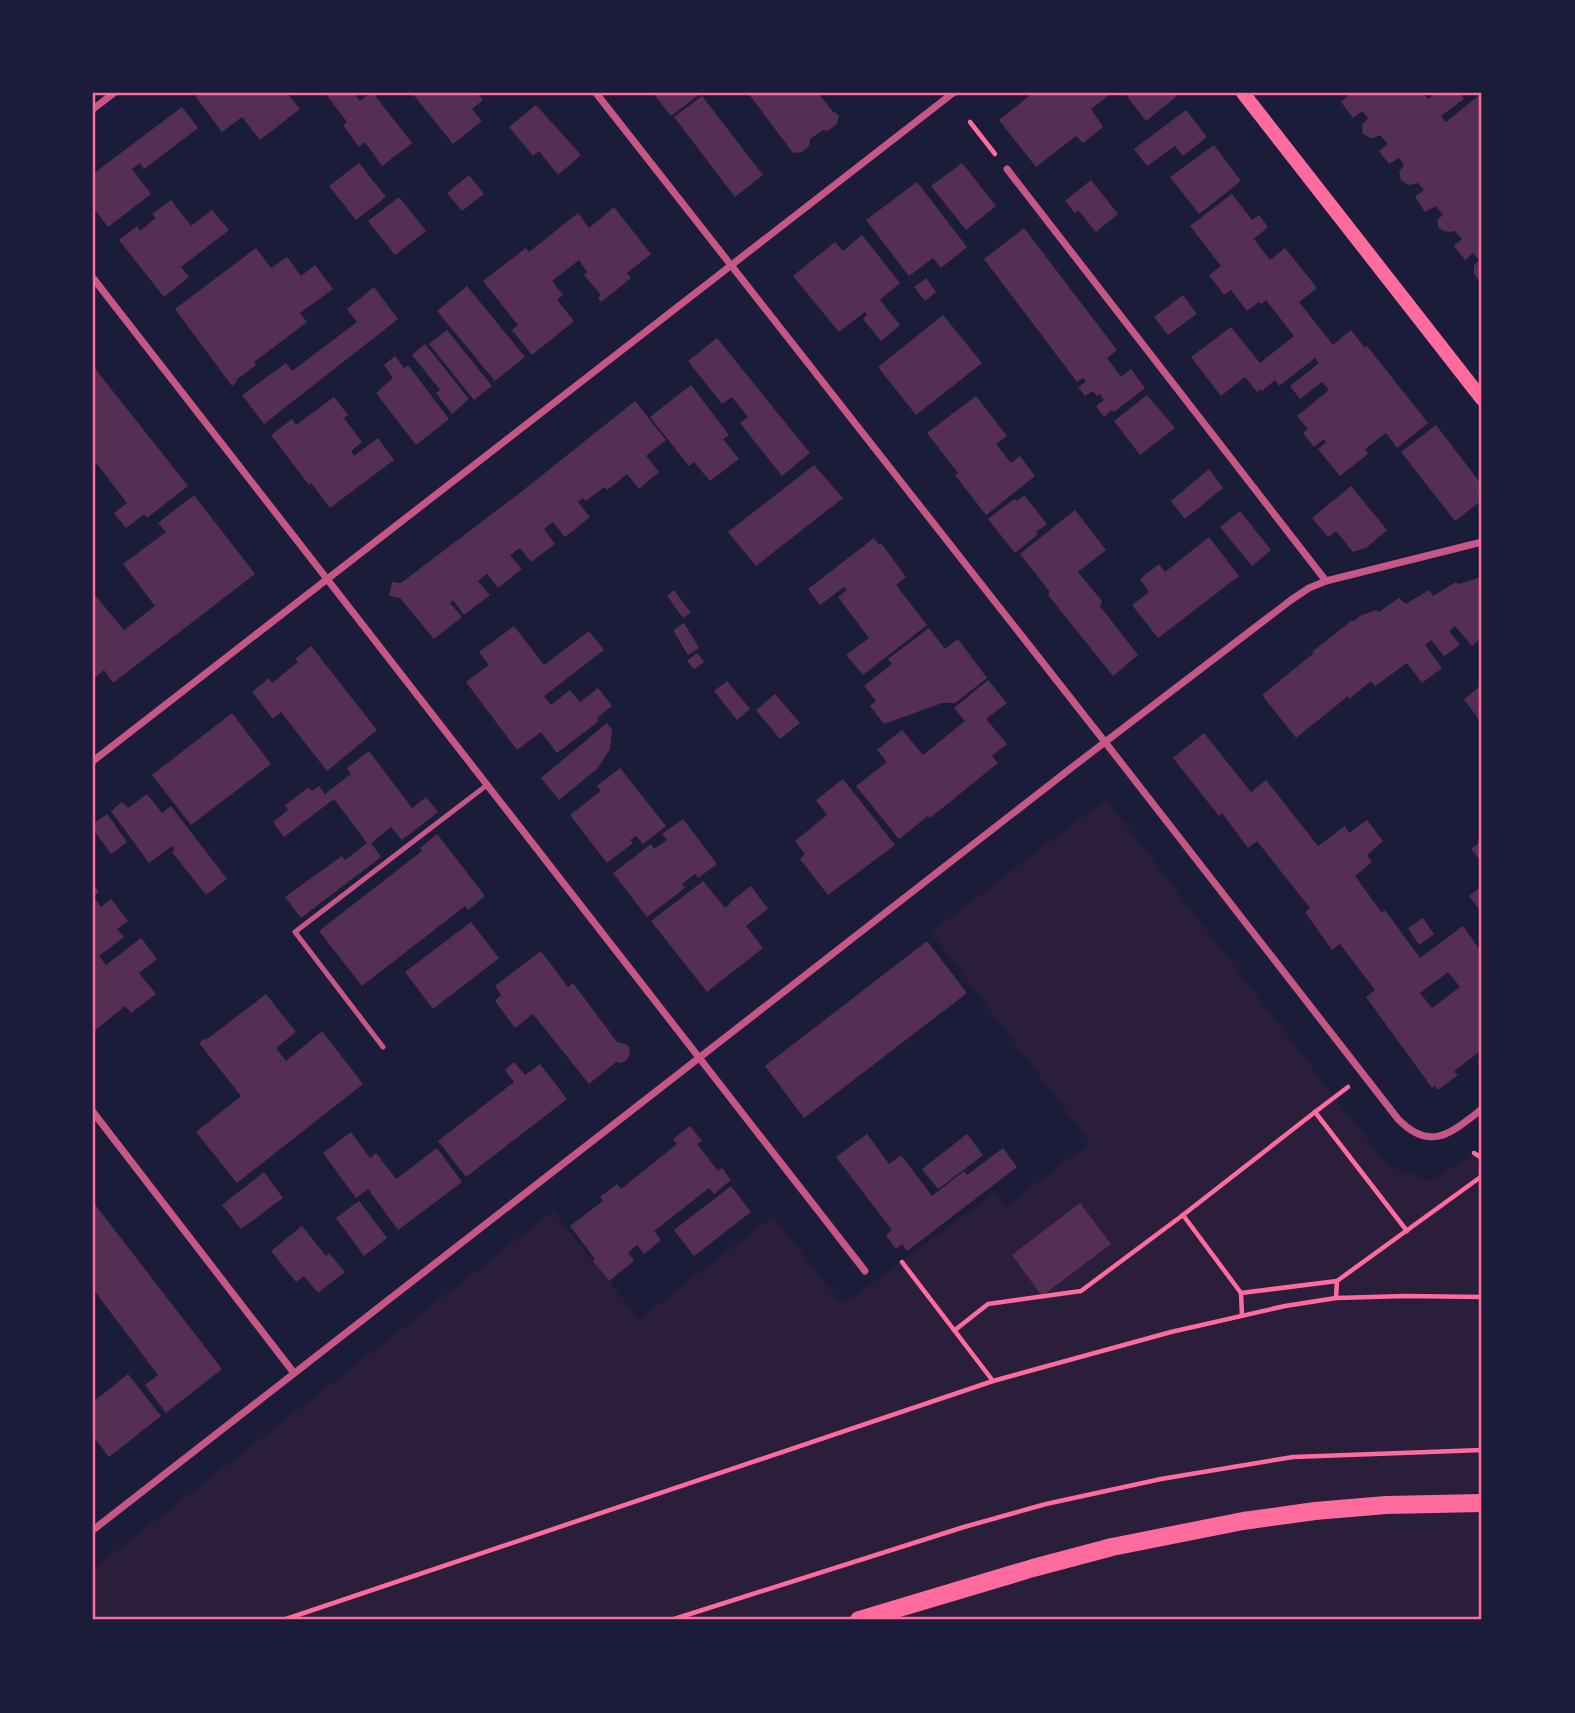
<svg xmlns="http://www.w3.org/2000/svg" width="1575" height="1713" viewBox="0 0 1575 1713" font-family="'Noto Sans',sans-serif">
<style>
.green{fill:#2a1e3b}
.building{fill:#542f53;fill-rule:evenodd}
.lines{fill:none;stroke-linecap:round;stroke-linejoin:round}
.path{stroke:#ff6b9d;stroke-width:4.5}
.service{stroke:#c65784;stroke-width:5}
.minor{stroke:#c65784;stroke-width:7}
.secondary{stroke:#ff6b9d;stroke-width:14}
.primary{stroke:#ff6b9d;stroke-width:18}
.neatline{fill:none;stroke:#ff6b9d;stroke-width:2.5}
</style>
<rect width="100%" height="100%" fill="#1b1b3a"/>
<!-- green -->
<path class="green" d="M1106 799 1387 1165 1429 1181 1482 1150V1620H93V1569L553 1211 639 1319 773 1216 840 1302 855 1296 995 1192 1006 1206 1090 1143 931 932Z"/>
<!-- building -->
<g class="building">
<path d="M201 93H287L300 109 260 140 242 117 222 132 196 97Z"/>
<path d="M325 93H353L360 101 370 93H373L412 143 382 166 365 142 359 147 343 125 347 122Z"/>
<path d="M412 93H478L483 100 472 109 482 121 453 144Z"/>
<path d="M653 93H701L671 116Z"/>
<path d="M748 93H818L834 113 835 112 839 116 837 124 828 131 823 130 810 139 809 146 802 152 793 153Z"/>
<path d="M1033 93H1112L1091 109 1103 127 1083 143 1076 136 1036 167 999 120Z"/>
<path d="M1129 93H1173L1176 97 1146 121 1126 95Z"/>
<path d="M1348 93H1423L1428 99 1436 93H1460L1464 99 1441 116 1446 122 1482 93V162L1479 165 1482 169V281L1477 278 1474 274V266L1479 260 1473 253 1465 260 1454 246 1462 239 1455 231 1450 232 1444 231 1438 227V219L1443 215 1436 206 1425 212 1415 197 1424 190 1418 183 1408 185 1401 180 1399 172 1404 165 1399 158 1389 164 1379 151 1388 144 1380 135 1374 138H1371L1363 134 1362 125 1368 118 1362 111 1353 118 1341 102 1349 95Z"/>
<path d="M702 96 763 175 735 197 674 117Z"/>
<path d="M536 105 581 155 558 175 539 151 533 156 509 127Z"/>
<path d="M182 107 198 128 144 169 140 163 132 169 151 194 108 227 93 207V174Z"/>
<path d="M1186 110 1207 137 1183 156 1175 146 1147 166 1134 149Z"/>
<path d="M1214 145 1241 181 1199 214 1170 177Z"/>
<path d="M359 163 386 197 356 220 329 186Z"/>
<path d="M962 163 996 206 966 230 931 186Z"/>
<path d="M469 175 484 194 462 211 447 193Z"/>
<path d="M1091 180 1118 214 1096 232 1078 210 1075 213 1065 201Z"/>
<path d="M917 182 967 247 941 268 933 258 909 276 866 220Z"/>
<path d="M1232 194 1252 220 1259 215 1268 227 1254 239 1270 260 1285 248 1317 288 1299 302 1333 345 1351 330 1365 348 1367 346 1428 423 1397 448 1386 433 1365 449 1368 454 1340 476 1318 449 1326 442 1324 439 1314 447 1303 433 1308 429 1297 416 1329 390 1322 382 1300 399 1290 386 1319 363 1315 358 1279 386 1275 380 1262 391 1261 389 1257 392 1245 377 1221 396 1191 357 1231 327 1260 363 1294 336 1266 300 1261 304 1259 302 1247 311 1231 290 1224 295 1209 275 1221 266 1190 226Z"/>
<path d="M399 197 426 231 395 255 368 221Z"/>
<path d="M171 200 191 226 212 210 229 230 181 267 189 277 164 297 119 240 137 226 140 231 156 218 152 214Z"/>
<path d="M614 207 651 254 627 273 631 278 601 302 598 298 601 295 584 275 587 272 579 260 552 281 563 295 557 300 574 321 532 355 512 330 518 325 483 281 526 248 529 252 578 213 589 228Z"/>
<path d="M1024 228 1117 350 1107 358 1121 377 1131 369 1145 388 1114 412 1112 410 1104 417 1096 406 1104 400 1100 394 1097 396 1093 391 1085 396 1078 387 1086 382 1083 378 1077 382 984 259Z"/>
<path d="M862 235 900 283 880 300 900 325 881 341 863 319 867 315 865 312 839 332 793 276 835 242 843 251Z"/>
<path d="M256 248 271 268 287 257 301 276 315 265 333 289 300 313 307 322 254 362 256 365 236 380 237 382 232 386 175 309Z"/>
<path d="M926 278 936 292 925 301 914 287Z"/>
<path d="M467 286 525 357 495 381 437 311Z"/>
<path d="M374 287 398 319 264 424 242 395 286 363 292 371 357 322 347 309Z"/>
<path d="M1183 295 1197 314 1168 335 1154 317Z"/>
<path d="M943 315 982 363 916 415 878 367Z"/>
<path d="M447 330 492 386 474 400 429 344Z"/>
<path d="M717 338 810 453 782 476 740 423 748 417 732 397 722 404 688 361Z"/>
<path d="M425 344 469 399 452 414 436 393 440 390 412 355Z"/>
<path d="M395 356 404 368 408 365 449 419 416 445 376 393 393 378 384 365Z"/>
<path d="M93 366 188 486 147 518 144 514 126 528 114 513 127 503 97 464 93 468Z"/>
<path d="M691 385 729 435 723 439 739 459 710 481 694 462 689 466 650 417Z"/>
<path d="M1147 395 1175 428 1140 455 1114 421Z"/>
<path d="M976 396 1007 436 996 444 1011 463 1020 456 1035 476 986 515 955 475 958 473 927 433Z"/>
<path d="M334 397 348 415 344 418 362 442 351 451 354 456 378 438 394 460 330 508 311 483 309 485 271 435 292 419 296 425Z"/>
<path d="M635 401 666 440 646 456 659 472 639 489 627 474 607 490 604 487 586 501 583 498 578 502 590 517 565 537 553 522 544 529 555 544 531 562 520 548 510 555 522 569 498 588 487 574 478 581 490 595 464 615 453 600 450 603 462 617 434 639 400 598 389 596 392 582 401 583 521 492Z"/>
<path d="M1436 425 1482 485V500L1455 521 1401 452Z"/>
<path d="M814 465 843 498 756 566 728 532Z"/>
<path d="M1209 469 1223 488 1185 519 1171 501Z"/>
<path d="M1351 486 1387 530 1366 548 1353 552 1336 531 1328 537 1312 518Z"/>
<path d="M194 495 255 574 113 683 104 670 93 679V595L94 594 124 630 155 606 123 564 166 532 158 523Z"/>
<path d="M1024 495 1047 524 1036 532 1038 534 1015 553 988 519 1014 499 1017 501Z"/>
<path d="M1075 510 1106 550 1078 572 1102 601 1100 606 1138 655 1113 676 1048 595 1050 592 1020 554Z"/>
<path d="M1240 511 1271 550 1252 566 1220 527Z"/>
<path d="M1209 537 1239 576 1158 638 1132 605 1149 592 1140 579 1159 564 1165 572Z"/>
<path d="M874 538 879 545 881 543 906 577 896 585 927 625 863 675 846 655 869 638 838 597 847 590 844 587 820 605 808 589Z"/>
<path d="M1482 577V637L1472 646 1455 626 1449 631 1460 645 1444 656 1431 640 1425 645 1442 668 1422 683 1407 663 1375 686 1371 681 1349 699 1348 696 1296 738 1262 695 1314 653 1312 652 1351 621H1354L1360 616 1376 610 1379 612 1399 598 1406 604 1429 590 1433 596 1456 582 1458 584Z"/>
<path d="M674 590 691 613 683 618 667 596Z"/>
<path d="M684 623 699 648 688 655 673 630Z"/>
<path d="M514 626 544 665 589 631 604 650 544 696 551 705 570 690 580 702 598 688 612 706 597 718 599 721 557 753 541 732 517 750 466 682 489 665 479 652Z"/>
<path d="M929 628 945 649 958 639 987 678 955 703H942L884 724 870 706 876 701 864 686 892 664 888 659Z"/>
<path d="M311 646 377 730 327 771 281 712 273 719 252 692 269 678 272 683 298 662 295 659Z"/>
<path d="M697 653 704 662 694 669 687 661Z"/>
<path d="M988 680 1007 703 986 719 1007 744 992 756 998 763 930 818 928 816 899 839 856 786 887 762 877 750 902 730 923 755 965 721 954 708Z"/>
<path d="M727 681 750 709 737 720 714 691Z"/>
<path d="M1482 685V724L1464 699Z"/>
<path d="M775 694 800 723 780 739 756 710Z"/>
<path d="M232 713 271 764 191 825 152 775Z"/>
<path d="M607 723 612 730 610 749 598 768 559 800 541 778Z"/>
<path d="M1204 733 1251 792 1266 780 1318 846 1345 826 1349 833 1367 820 1383 841 1367 855 1372 862 1355 876 1382 913 1385 910 1420 958 1463 926 1482 953V1050L1454 1071 1458 1075 1438 1090 1435 1086 1432 1088 1366 997 1375 990 1340 944 1332 950 1305 912 1310 908 1257 841 1248 848 1222 813 1219 816 1173 758ZM1448 972 1460 987 1432 1008 1420 993Z"/>
<path d="M369 751 412 808 426 797 438 812 402 840 391 827 371 843 381 857 301 918 285 897 342 856 345 860 367 843 334 799 284 837 273 822 288 810 285 805 309 787 312 791 319 786 325 794 351 774 347 768Z"/>
<path d="M620 768 666 826 643 844 636 836 630 840 633 843 607 863 570 815 601 791 597 786Z"/>
<path d="M843 779 895 845 828 895 800 859 805 854 795 841 827 815 816 800Z"/>
<path d="M147 794 162 813 171 806 227 879 206 895 172 852 175 850 172 846 149 863 111 811 122 802 128 808Z"/>
<path d="M107 814 127 842 111 854 93 829V824Z"/>
<path d="M683 819 717 864 698 878 695 874 682 884 685 888 647 917 613 873 651 844 654 849 667 840 662 834Z"/>
<path d="M437 834 485 896 468 910 465 906 362 986 319 931 422 851 420 848Z"/>
<path d="M1482 840V863L1471 849Z"/>
<path d="M703 881 725 908 730 904 729 903 751 886 768 909 746 926 763 948 707 992 651 921Z"/>
<path d="M93 884 99 892 93 896 101 907 111 899 128 921 117 929 124 937 99 956 106 965 141 938 157 959 139 973 156 994 131 1013 125 1006 93 1032Z"/>
<path d="M1482 886V913L1469 896Z"/>
<path d="M1423 918 1434 934 1419 945 1408 928Z"/>
<path d="M471 922 499 958 433 1009 405 972Z"/>
<path d="M927 941 967 993 804 1118 765 1066Z"/>
<path d="M541 951 568 987 573 983 617 1042 626 1044 629 1047 630 1053 627 1060 620 1063 616 1062 589 1084 533 1014 515 1028 495 1001 501 995 495 986Z"/>
<path d="M266 994 296 1032 276 1048 286 1061 322 1031 363 1084 237 1183 196 1132 241 1096 199 1043 205 1038 206 1040Z"/>
<path d="M514 1062 525 1075 540 1064 567 1099 466 1177 438 1141 514 1082 505 1070Z"/>
<path d="M690 1126 702 1141 697 1144 718 1171 722 1168 731 1180 714 1194 709 1188 654 1231 661 1240 644 1254 637 1245 628 1253 634 1261 609 1281 593 1261 595 1259 570 1226 603 1201 600 1197 617 1184 621 1189 677 1144 673 1139Z"/>
<path d="M351 1132 370 1158 376 1153 396 1179 437 1148 462 1182 398 1230 368 1189 356 1198 323 1153Z"/>
<path d="M867 1134 889 1164 901 1155 932 1196 964 1171 967 1175 1003 1148 1017 1167 907 1251 902 1244 896 1249 886 1235 892 1230 836 1157Z"/>
<path d="M967 1134 983 1155 938 1189 922 1169Z"/>
<path d="M264 1172 283 1198 241 1229 222 1205Z"/>
<path d="M731 1186 751 1212 694 1256 674 1230Z"/>
<path d="M359 1201 387 1238 364 1256 336 1218Z"/>
<path d="M93 1202 222 1369 166 1413 145 1385 158 1375 93 1289Z"/>
<path d="M1080 1203 1111 1244 1042 1296 1012 1255Z"/>
<path d="M302 1226 326 1256 329 1253 345 1272 318 1293 304 1276 296 1282 271 1251Z"/>
<path d="M128 1374 161 1416 109 1457 93 1436V1402Z"/>
</g>
<g class="lines">
<!-- path -->
<g class="path">
<path d="M970 122 995 154"/>
<path d="M1315 1112 1348 1087"/>
<path d="M1474 1153 1482 1158"/>
<path d="M1183 1215 1241 1293 1337 1281 1482 1176"/>
<path d="M902 1262 993 1381"/>
<path d="M1241 1293 1242 1316"/>
<path d="M1336 1298 1337 1281"/>
<path d="M955 1330 988 1304 1081 1291 1183 1215 1315 1112 1407 1231"/>
<path d="M283 1620 993 1381 1171 1332 1285 1306 1336 1298 1406 1296 1482 1297"/>
<path d="M671 1620 964 1527 1046 1504 1161 1479 1293 1457 1482 1450"/>
</g>
<!-- service -->
<path class="service" d="M383 1047 295 932 487 785"/>
<!-- minor -->
<g class="minor">
<path d="M596 93 1105 742 1398 1119C1431 1153 1452 1132 1482 1109"/>
<path d="M93 109 114 93"/>
<path d="M1007 169 1326 581"/>
<path d="M93 278 865 1271"/>
<path d="M93 761 953 93"/>
<path d="M93 1112 294 1373"/>
<path d="M93 1530 1075 765 1291 600 1309 588 1326 581 1482 542"/>
</g>
<!-- secondary -->
<path class="secondary" d="M1243 93 1482 399"/>
<!-- primary -->
<path class="primary" d="M859 1620 1033 1568 1112 1547 1243 1521 1315 1511 1386 1505 1482 1503"/>
</g>
<!-- border -->
<rect width="1575" height="1713" fill="none" stroke="#1b1b3a" stroke-width="189"/>
<rect x="94" y="94" width="1386" height="1524" class="neatline"/>
</svg>
